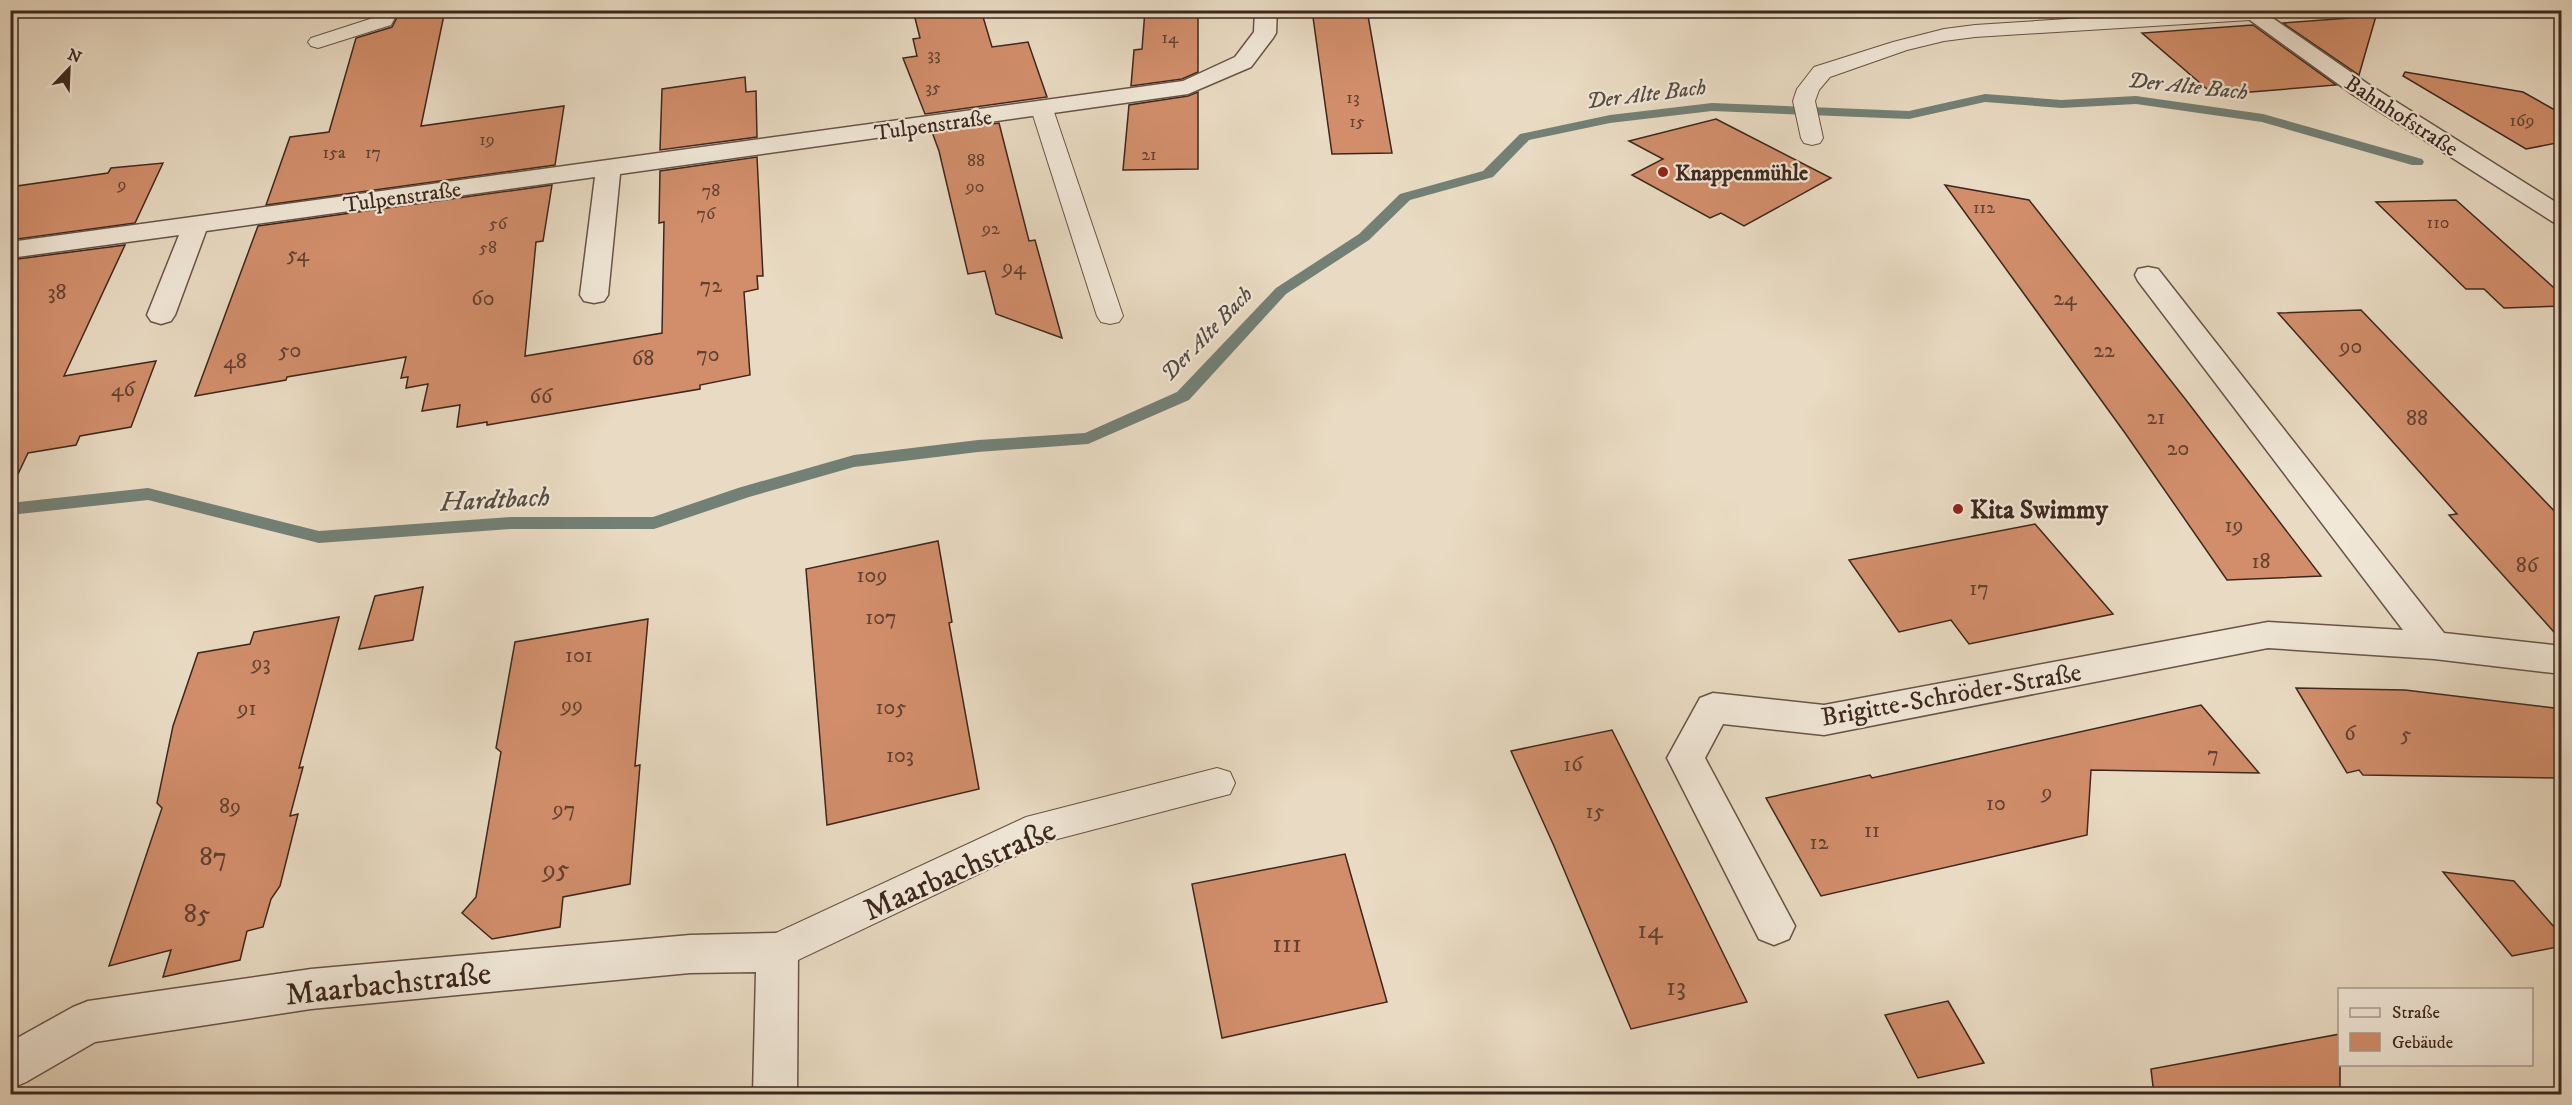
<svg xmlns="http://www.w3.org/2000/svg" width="2572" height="1105" viewBox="0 0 2572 1105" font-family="'IM FELL DW Pica',serif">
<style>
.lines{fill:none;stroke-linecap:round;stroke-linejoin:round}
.stream{fill:#738076;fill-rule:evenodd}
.building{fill:#d28e6b;stroke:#3d271e;stroke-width:1.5}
.service-casing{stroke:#685447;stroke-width:2}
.minor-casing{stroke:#685447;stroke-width:3}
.tertiary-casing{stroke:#685447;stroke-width:3}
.service{fill:#f1e8d8;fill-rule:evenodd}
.minor{fill:#f1e8d8;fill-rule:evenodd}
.tertiary{fill:#f1e8d8;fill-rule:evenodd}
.poi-dot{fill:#8f2418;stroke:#f1e8d8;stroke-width:2}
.labels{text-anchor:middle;stroke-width:4.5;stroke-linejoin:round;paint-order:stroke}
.far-number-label{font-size:18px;fill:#624131}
.far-water-label{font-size:22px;font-style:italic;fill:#544c42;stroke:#f1e8d8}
.far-street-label{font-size:22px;fill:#3d271e;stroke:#f1e8d8}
.far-poi-label{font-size:22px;font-weight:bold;fill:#3d271e;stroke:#f1e8d8;text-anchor:start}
.number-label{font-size:22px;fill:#624131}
.poi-label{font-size:26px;font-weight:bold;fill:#3d271e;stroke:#f1e8d8;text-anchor:start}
.street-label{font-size:26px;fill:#3d271e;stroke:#f1e8d8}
.water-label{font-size:27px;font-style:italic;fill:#544c42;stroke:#f1e8d8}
.near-number-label{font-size:27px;fill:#624131}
.near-street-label{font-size:32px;fill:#3d271e;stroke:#f1e8d8}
</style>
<rect width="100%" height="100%" fill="#e9dbc3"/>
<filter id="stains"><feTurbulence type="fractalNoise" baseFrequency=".00333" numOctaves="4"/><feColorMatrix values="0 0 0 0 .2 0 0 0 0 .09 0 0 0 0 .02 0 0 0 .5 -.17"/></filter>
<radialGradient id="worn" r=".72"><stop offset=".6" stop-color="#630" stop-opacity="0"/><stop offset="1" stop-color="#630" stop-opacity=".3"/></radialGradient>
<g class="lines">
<!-- stream -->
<path class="stream" d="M1985 94 2061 100 2136 96 2263 114 2422 159 2424 162 2422 165H2412L2262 122 2136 104 2061 108 1985 102 1909 119 1712 111 1610 123 1529 140 1493 177 1410 200 1369 240 1286 294 1189 400 1088 444 978 452 854 467 749 497 654 529H511L319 543 148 500 10 515V503L148 488 319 531 511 517H653L738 488 854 455 978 440 1085 433 1177 392 1276 288 1359 234 1400 194 1483 171 1520 134 1610 115 1712 103 1909 111Z"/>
</g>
<!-- building -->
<g class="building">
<path d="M401 10H445L421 126 564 106 555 165 266 205 290 137 329 132 356 38 392 27Z"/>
<path d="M913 10H981L992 47 1028 42 1047 97 925 114 903 58 917 56 913 39 920 38Z"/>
<path d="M1145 10H1198V72L1182 79 1131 86 1134 50 1142 49Z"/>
<path d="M1312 10H1367L1392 153 1332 154Z"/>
<path d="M2376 16 2359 75 2283 23Z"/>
<path d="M2253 25 2336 85 2214 95 2142 33Z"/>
<path d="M2405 72 2523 92 2562 114V142L2526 149 2403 76Z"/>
<path d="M745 77 746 92 756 91 757 137 660 150 662 89Z"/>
<path d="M1198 92V169L1123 170 1129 105 1188 96Z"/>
<path d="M1716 119 1831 178 1744 226 1721 213 1710 218 1632 175 1663 159 1629 141Z"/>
<path d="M999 123 1029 241 1035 240 1062 338 996 314 985 271 968 274 939 151 932 132Z"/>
<path d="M757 157 763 276H757L758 289 744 292 750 375 700 385V389L487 425V422L457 427 460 405 422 411 428 384 406 388 408 377 401 378 406 357 287 377 286 380 195 396 258 226 552 185 543 241 536 242 525 356 662 333 664 222 659 223 660 171Z"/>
<path d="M163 163 135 223 10 240V187L108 173 111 168Z"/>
<path d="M1945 185 2029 200 2186 400 2321 576 2227 580 2125 433Z"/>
<path d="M2456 200 2562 295V306L2504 308 2484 289H2466L2376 202Z"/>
<path d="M125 245 64 376 156 361 131 427 80 436 76 445 28 453 10 491V260Z"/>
<path d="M2361 310 2562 519V641L2449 515 2457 514 2278 313Z"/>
<path d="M2035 524 2113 614 1969 644 1951 620 1899 632 1849 560Z"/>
<path d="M938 541 952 622 949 623 979 789 827 825 806 569Z"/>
<path d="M423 587 413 640 359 649 375 596Z"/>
<path d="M339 617 299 768 303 767 290 816 298 814 280 886 271 899 263 927 247 931 240 960 163 977 171 950 109 966 162 808 157 803 173 726 198 653 250 644 254 632Z"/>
<path d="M648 619 635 766 640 765 630 884 563 897 560 927 492 939 462 913 476 897 501 752 496 748 515 642Z"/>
<path d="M2296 688 2405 690 2562 709V778L2363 775 2359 770 2347 773Z"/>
<path d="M2201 705 2259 773 2091 770 2087 835 1821 896 1766 798 1870 775 1872 778Z"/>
<path d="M1612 730 1692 890 1747 1002 1631 1029 1554 846 1511 751Z"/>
<path d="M1345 854 1387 1002 1222 1038 1192 884Z"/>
<path d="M2443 872 2514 881 2562 936V946L2512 956Z"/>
<path d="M1948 1001 1984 1063 1918 1078 1885 1015Z"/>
<path d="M2340 1034V1095H2154L2151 1069Z"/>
</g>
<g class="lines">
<defs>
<g id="service">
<path d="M379 10H399L391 25 318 48 311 46 308 42 311 38 376 17Z"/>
<path d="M2208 10H2258L2260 14 2257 18 2250 20 1975 37 1944 41 1907 50 1830 77 1819 90 1815 101 1823 138 1820 143 1812 145 1804 143 1801 138 1793 101 1797 89 1814 67 1893 42 1944 29 1975 25Z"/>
<path d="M1042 102 1050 104 1053 109 1123 316 1119 322 1110 324 1101 322 1097 316 1031 109 1034 104Z"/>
<path d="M1217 768 1230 772 1235 783 1230 794 1046 842 777 970 763 965 757 952 763 939 1026 817Z"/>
</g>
<g id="minor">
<path d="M1255 10H1277L1276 33 1273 38 1251 67 1188 94 620 174 608 295 604 301 594 303 584 301 580 295 595 177 206 231 175 315 171 321 161 324 151 321 147 315 179 235 10 258V242L1183 81 1235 57 1254 32Z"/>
<path d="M2148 267 2158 269 2444 633 2562 646V674L2434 659 2268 648 1824 735 1723 724 1705 758 1795 926 1789 939 1774 945 1759 939 1667 758 1700 698 1713 693 1824 705 2268 622 2403 630 2138 281 2135 275 2138 269Z"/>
<path d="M777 933 792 938 798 952 797 1094H753L756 972 690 973 311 1009 95 1042 26 1082 10 1089V1042L73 1007 88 1001 311 969 690 935Z"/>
</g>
<path id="tertiary" d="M2236 10H2261L2368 84 2562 206V225L2553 222 2352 94Z"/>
</defs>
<!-- service casing -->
<use href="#service" class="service-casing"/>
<!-- minor casing -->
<use href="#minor" class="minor-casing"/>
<!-- tertiary casing -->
<use href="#tertiary" class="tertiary-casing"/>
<!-- service -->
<use href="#service" class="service"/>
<!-- minor -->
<use href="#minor" class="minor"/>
<!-- tertiary -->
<use href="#tertiary" class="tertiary"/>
</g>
<!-- markers -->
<g class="poi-dot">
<circle cx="1663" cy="172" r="6"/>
<circle cx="1958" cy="509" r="6"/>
</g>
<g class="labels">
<!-- far-number labels -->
<g class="far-number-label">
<text x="1170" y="43">14</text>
<text x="934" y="60">33</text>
<text x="933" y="93">35</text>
<text x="1353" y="103">13</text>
<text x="2522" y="126">169</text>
<text x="1357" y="127">15</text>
<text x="487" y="145">19</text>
<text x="334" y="158">15a</text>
<text x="373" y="158">17</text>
<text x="1149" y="160">21</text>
<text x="976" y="166">88</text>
<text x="122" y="190">9</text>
<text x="975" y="192">90</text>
<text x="711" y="196">78</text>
<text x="1984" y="213">112</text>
<text x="706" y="219">76</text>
<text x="2438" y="228">110</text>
<text x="498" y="229">56</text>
<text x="991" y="234">92</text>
<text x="488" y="253">58</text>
</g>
<!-- far-water labels -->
<g class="far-water-label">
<text transform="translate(2188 85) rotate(6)" y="8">Der Alte Bach</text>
<text transform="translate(1646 93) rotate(-7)" y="8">Der Alte Bach</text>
<text transform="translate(1206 333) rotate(-46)" y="8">Der Alte Bach</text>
</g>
<!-- far-street labels -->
<g class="far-street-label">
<text transform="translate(2402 115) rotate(33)" y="8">Bahnhofstraße</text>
<text transform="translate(933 124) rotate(-8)" y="8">Tulpenstraße</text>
<text transform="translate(402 196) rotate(-8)" y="8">Tulpenstraße</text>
</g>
<!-- far-poi labels -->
<g class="far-poi-label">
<text x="1675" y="180">Knappenmühle</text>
</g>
<!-- number labels -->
<g class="number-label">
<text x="298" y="261">54</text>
<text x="1014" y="274">94</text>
<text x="711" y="292">72</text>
<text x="57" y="299">38</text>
<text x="483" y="305">60</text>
<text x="2065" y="305">24</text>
<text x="2351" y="353">90</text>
<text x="290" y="357">50</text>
<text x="2104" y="357">22</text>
<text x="708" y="361">70</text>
<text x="643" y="365">68</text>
<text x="235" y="368">48</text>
<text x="123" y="396">46</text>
<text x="541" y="403">66</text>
<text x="2156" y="424">21</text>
<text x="2417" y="425">88</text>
<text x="2178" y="455">20</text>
<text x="2234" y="532">19</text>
<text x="2261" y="568">18</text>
<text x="2527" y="572">86</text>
<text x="872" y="582">109</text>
<text x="1979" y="595">17</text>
<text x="881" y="624">107</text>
<text x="579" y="662">101</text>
<text x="261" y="670">93</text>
<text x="572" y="712">99</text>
<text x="891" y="714">105</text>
<text x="247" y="715">91</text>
<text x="2350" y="740">6</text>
<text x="2406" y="741">5</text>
<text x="2213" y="761">7</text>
<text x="900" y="762">103</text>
<text x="1573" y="771">16</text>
<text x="2047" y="799">9</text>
<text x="1996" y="810">10</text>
<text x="230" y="813">89</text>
<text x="564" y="816">97</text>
<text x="1595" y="818">15</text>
<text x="1872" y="837">11</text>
<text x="1819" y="849">12</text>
</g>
<!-- poi labels -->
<g class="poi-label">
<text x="1970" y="518">Kita Swimmy</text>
</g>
<!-- street labels -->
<g class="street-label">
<text transform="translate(1951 694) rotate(-10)" y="9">Brigitte-Schröder-Straße</text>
</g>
<!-- water labels -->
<g class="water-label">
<text transform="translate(495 499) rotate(-3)" y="9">Hardtbach</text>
</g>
<!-- near-number labels -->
<g class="near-number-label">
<text x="213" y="865">87</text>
<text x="556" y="877">95</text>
<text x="197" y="922">85</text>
<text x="1650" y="938">14</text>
<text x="1287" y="952">111</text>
<text x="1676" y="995">13</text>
</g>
<!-- near-street labels -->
<g class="near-street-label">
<text transform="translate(959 869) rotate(-24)" y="11">Maarbachstraße</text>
<text transform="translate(388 983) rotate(-6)" y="11">Maarbachstraße</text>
</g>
</g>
<!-- margin -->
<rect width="2572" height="1105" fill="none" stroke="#e9dbc3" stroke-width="36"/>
<rect x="12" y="12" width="2548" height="1081" fill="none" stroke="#3d271e" stroke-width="3"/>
<rect x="18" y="18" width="2536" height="1069" fill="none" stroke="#3d271e" stroke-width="1.5"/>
<!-- legend -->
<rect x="2338" y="988" width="195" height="78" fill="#f1e8d8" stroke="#a99b8e" stroke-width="1.5"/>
<rect x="2350" y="1008" width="30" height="9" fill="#f1e8d8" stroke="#a99b8e" stroke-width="1.5"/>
<text x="2392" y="1018" font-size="18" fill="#3d271e">Straße</text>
<rect x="2350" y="1033" width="30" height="18" fill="#d28e6b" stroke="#a99b8e" stroke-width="1.5"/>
<text x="2392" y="1048" font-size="18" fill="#3d271e">Gebäude</text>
<!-- north arrow -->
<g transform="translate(69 69) rotate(23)" stroke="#f1e8d8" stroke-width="4.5" paint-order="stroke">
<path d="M0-4.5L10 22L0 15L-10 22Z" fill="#3d271e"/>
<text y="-9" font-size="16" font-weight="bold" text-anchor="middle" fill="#3d271e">N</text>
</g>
<rect width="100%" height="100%" filter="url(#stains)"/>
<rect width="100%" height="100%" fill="url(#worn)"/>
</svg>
